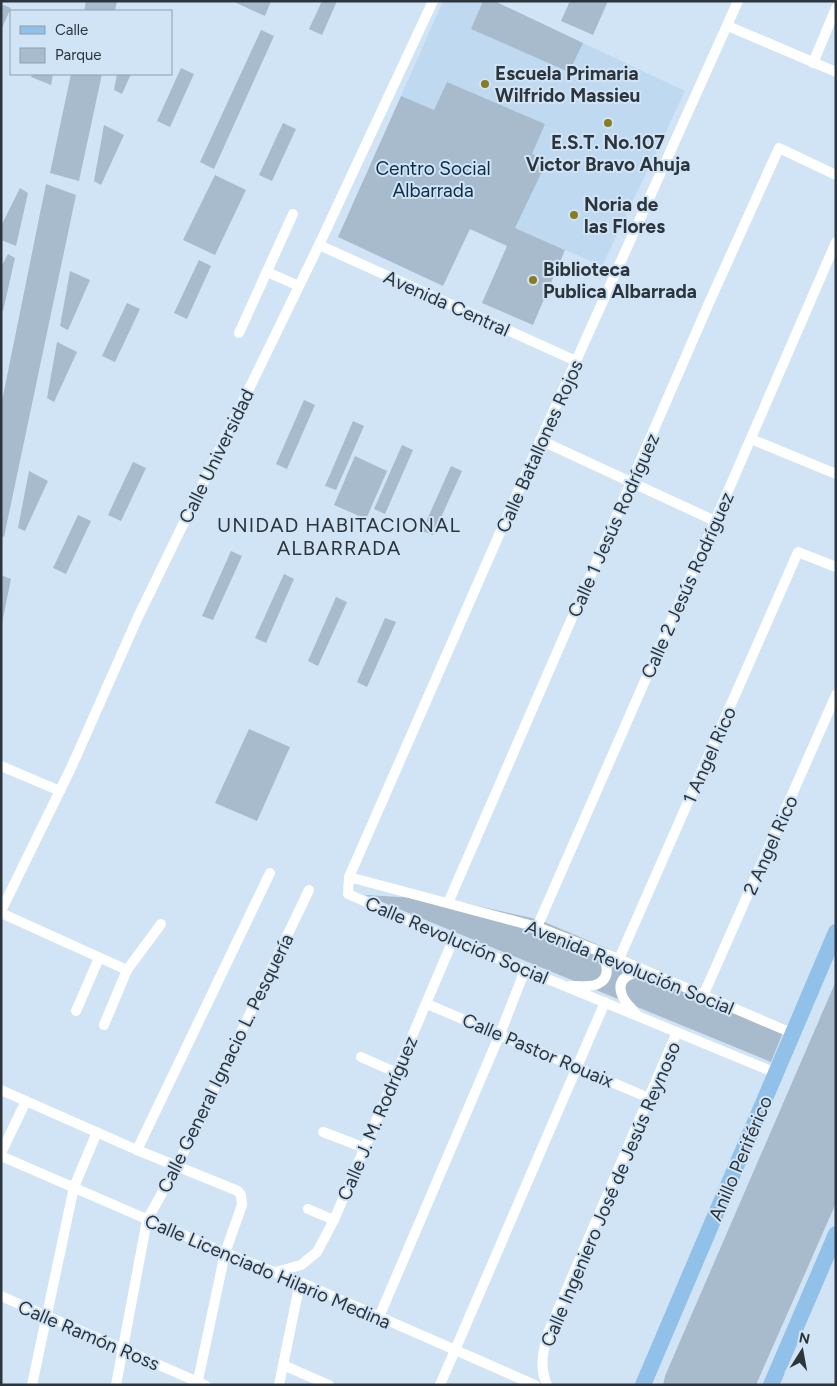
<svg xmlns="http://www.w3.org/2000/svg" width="837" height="1386" viewBox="0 0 837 1386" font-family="Figtree,sans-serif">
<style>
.built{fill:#bfd9f0}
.green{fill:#a8bbcc}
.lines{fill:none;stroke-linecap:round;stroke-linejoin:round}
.street{stroke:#fff;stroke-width:10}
.primary{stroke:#91c1e9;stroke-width:16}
.poi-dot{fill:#897c22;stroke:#d0e4f6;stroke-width:2}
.labels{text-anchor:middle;stroke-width:4;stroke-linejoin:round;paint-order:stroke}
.poi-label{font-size:19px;font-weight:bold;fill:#2d353c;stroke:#d0e4f6;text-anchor:start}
.park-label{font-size:19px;fill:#092d4a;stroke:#d0e4f6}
.street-label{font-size:19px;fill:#2d353c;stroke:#d0e4f6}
.neighbourhood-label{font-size:20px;letter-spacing:1px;fill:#2d353c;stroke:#d0e4f6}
</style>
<rect width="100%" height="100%" fill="#d0e4f6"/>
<!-- built -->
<path class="built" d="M443 1H494L685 91 602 266 515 228 546 161 401 96Z"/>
<!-- green -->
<g class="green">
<path d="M86 1H117L115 11H84Z"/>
<path d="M232 1H271L265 16Z"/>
<path d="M322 1H337L322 35 309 29Z"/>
<path d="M483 1H494L583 43 569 72 471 29Z"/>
<path d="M570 1H608L593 35 561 21Z"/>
<path d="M1 4 11 8 1 30Z"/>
<path d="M261 30 274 36 214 169 200 162Z"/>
<path d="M181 68 194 74 170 127 157 121Z"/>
<path d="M32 74H53L51 85 31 77Z"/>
<path d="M71 74H102L79 181 50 173Z"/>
<path d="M117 74H131L122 94 114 90Z"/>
<path d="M447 82 545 124 532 154 547 161 515 228 565 250 533 325 482 303 507 246 470 229 443 286 338 237 401 96 434 110Z"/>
<path d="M283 123 296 129 272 181 259 175Z"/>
<path d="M104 125 124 135 101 185 94 181Z"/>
<path d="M215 175 246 190 215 255 183 240Z"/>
<path d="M46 184 76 195 4 537 1 536V406Z"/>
<path d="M20 188 28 193 16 246 1 240V226Z"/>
<path d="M8 254 15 258 3 311 1 310V267Z"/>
<path d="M199 260 211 266 187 319 174 313Z"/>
<path d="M70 271 90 280 68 330 60 326Z"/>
<path d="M127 303 140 309 115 362 102 356Z"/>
<path d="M57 342 77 352 54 402 47 398Z"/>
<path d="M304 400 315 405 287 469 276 464Z"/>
<path d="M353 421 364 426 336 490 325 486Z"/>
<path d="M402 445 413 450 385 514 374 509Z"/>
<path d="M355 456 387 471 366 519 334 505Z"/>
<path d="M133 462 146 468 121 521 108 515Z"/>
<path d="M451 466 462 471 433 535 422 531Z"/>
<path d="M29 471 48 481 25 531 18 528Z"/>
<path d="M78 515 91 521 66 574 53 568Z"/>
<path d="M231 551 242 556 213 620 202 616Z"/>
<path d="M284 574 294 579 266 643 255 638Z"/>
<path d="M1 575 11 579 1 628Z"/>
<path d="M336 597 347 602 318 666 308 661Z"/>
<path d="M385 618 396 622 367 687 357 682Z"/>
<path d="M249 729 290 747 257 821 215 803Z"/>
<path d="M365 895 451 900 540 920 786 1025 771 1062Z"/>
<path d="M836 981V1203L756 1385H663L665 1376Z"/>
</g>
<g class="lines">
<!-- street -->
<g class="street">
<path d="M738 1 549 421 349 877 348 894 453 940 776 1073"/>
<path d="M728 26 836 72"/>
<path d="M813 63 836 8"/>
<path d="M319 245 576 361"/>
<path d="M267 272 299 286"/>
<path d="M239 333 293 214"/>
<path d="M751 439 836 474"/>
<path d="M540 440 715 521"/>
<path d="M1 766 60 791"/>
<path d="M349 877 537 927 619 959 792 1033"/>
<path d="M448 903 709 303 779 148 836 175"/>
<path d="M1 911 71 768 138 617 319 245 433 1"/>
<path d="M1 913 127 970 161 924"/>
<path d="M537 927 715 521 836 242"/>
<path d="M619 959 798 552 836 567"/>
<path d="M570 986C577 986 587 987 595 985 613 979 607 961 599 951"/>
<path d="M703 996 836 695"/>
<path d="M427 1004 649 1098"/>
<path d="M76 1011 99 958"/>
<path d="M636 1014C632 1008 624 1002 622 995 615 977 633 972 646 971"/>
<path d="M104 1025 127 970"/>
<path d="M361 1057 397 1073"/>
<path d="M1 1090 137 1150 238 1191 241 1195 242 1205 225 1253 197 1385"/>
<path d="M323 1132 365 1148"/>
<path d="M137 1150 270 873"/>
<path d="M1 1153 26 1101"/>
<path d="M1 1156 225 1253 300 1282 535 1385"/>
<path d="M308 1209 334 1220"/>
<path d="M276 1272 301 1265 317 1252 334 1220 453 940"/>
<path d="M1 1296 205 1385"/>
<path d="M379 1317 500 1034 525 970"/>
<path d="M283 1365 329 1385"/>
<path d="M32 1385 74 1187 97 1132"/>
<path d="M116 1385 147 1220 177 1166 309 890"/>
<path d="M279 1385 300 1282"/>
<path d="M440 1385 605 1002"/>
<path d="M547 1385C539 1367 543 1351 548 1333L677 1032"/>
</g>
<!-- primary -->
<g class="primary">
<path d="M643 1385 836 932"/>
<path d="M771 1385 836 1234"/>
</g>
</g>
<!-- markers -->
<g class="poi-dot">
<circle cx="485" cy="84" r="5"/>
<circle cx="608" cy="123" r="5"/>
<circle cx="574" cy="215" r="5"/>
<circle cx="533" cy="280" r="5"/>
</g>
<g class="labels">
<!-- poi labels -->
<g class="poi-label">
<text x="495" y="80">Escuela Primaria<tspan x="495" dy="22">Wilfrido Massieu</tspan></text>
<text x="608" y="149" text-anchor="middle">E.S.T. No.107<tspan x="608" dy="22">Victor Bravo Ahuja</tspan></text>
<text x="584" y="211">Noria de<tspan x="584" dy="22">las Flores</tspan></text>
<text x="543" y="276">Biblioteca<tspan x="543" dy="22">Publica Albarrada</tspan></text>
</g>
<!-- park labels -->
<g class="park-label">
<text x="433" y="175">Centro Social<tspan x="433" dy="22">Albarrada</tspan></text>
</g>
<!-- street labels -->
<g class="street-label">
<text transform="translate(447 303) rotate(24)" y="7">Avenida Central</text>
<text transform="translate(539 446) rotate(-66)" y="7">Calle Batallones Rojos</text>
<text transform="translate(216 456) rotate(-64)" y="7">Calle Universidad</text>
<text transform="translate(613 525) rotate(-66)" y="7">Calle 1 Jesús Rodríguez</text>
<text transform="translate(687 585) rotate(-66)" y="7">Calle 2 Jesús Rodríguez</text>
<text transform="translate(709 755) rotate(-66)" y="7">1 Angel Rico</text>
<text transform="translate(770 845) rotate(-66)" y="7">2 Angel Rico</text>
<text transform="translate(457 940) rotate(23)" y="7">Calle Revolución Social</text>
<text transform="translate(630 967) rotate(22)" y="7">Avenida Revolución Social</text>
<text transform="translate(538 1050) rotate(23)" y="7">Calle Pastor Rouaix</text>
<text transform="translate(225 1063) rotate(-64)" y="7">Calle General Ignacio L. Pesquería</text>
<text transform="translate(377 1118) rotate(-67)" y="7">Calle J. M. Rodríguez</text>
<text transform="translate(740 1158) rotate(-67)" y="7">Anillo Periférico</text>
<text transform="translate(610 1194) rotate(-67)" y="7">Calle Ingeniero José de Jesús Reynoso</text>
<text transform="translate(268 1271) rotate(23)" y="7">Calle Licenciado Hilario Medina</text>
<text transform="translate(89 1335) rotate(23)" y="7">Calle Ramón Ross</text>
</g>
<!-- neighbourhood labels -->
<g class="neighbourhood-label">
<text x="339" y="532">UNIDAD HABITACIONAL<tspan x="339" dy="23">ALBARRADA</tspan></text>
</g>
</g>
<!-- border -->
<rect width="837" height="1386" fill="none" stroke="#2d353c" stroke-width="5"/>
<!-- legend -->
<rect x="10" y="10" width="162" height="65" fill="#d0e4f6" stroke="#8f9eac"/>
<rect x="20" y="26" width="25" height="8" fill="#91c1e9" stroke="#8f9eac"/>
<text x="55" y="35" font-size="15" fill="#2d353c">Calle</text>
<rect x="20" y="48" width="25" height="15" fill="#a8bbcc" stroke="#8f9eac"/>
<text x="55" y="60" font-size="15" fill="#2d353c">Parque</text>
<!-- north arrow -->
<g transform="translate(802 1351) rotate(11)" stroke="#d0e4f6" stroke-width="4" paint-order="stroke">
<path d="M0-4L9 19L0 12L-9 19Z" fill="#2d353c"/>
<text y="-8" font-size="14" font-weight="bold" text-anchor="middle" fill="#2d353c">N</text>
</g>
</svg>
